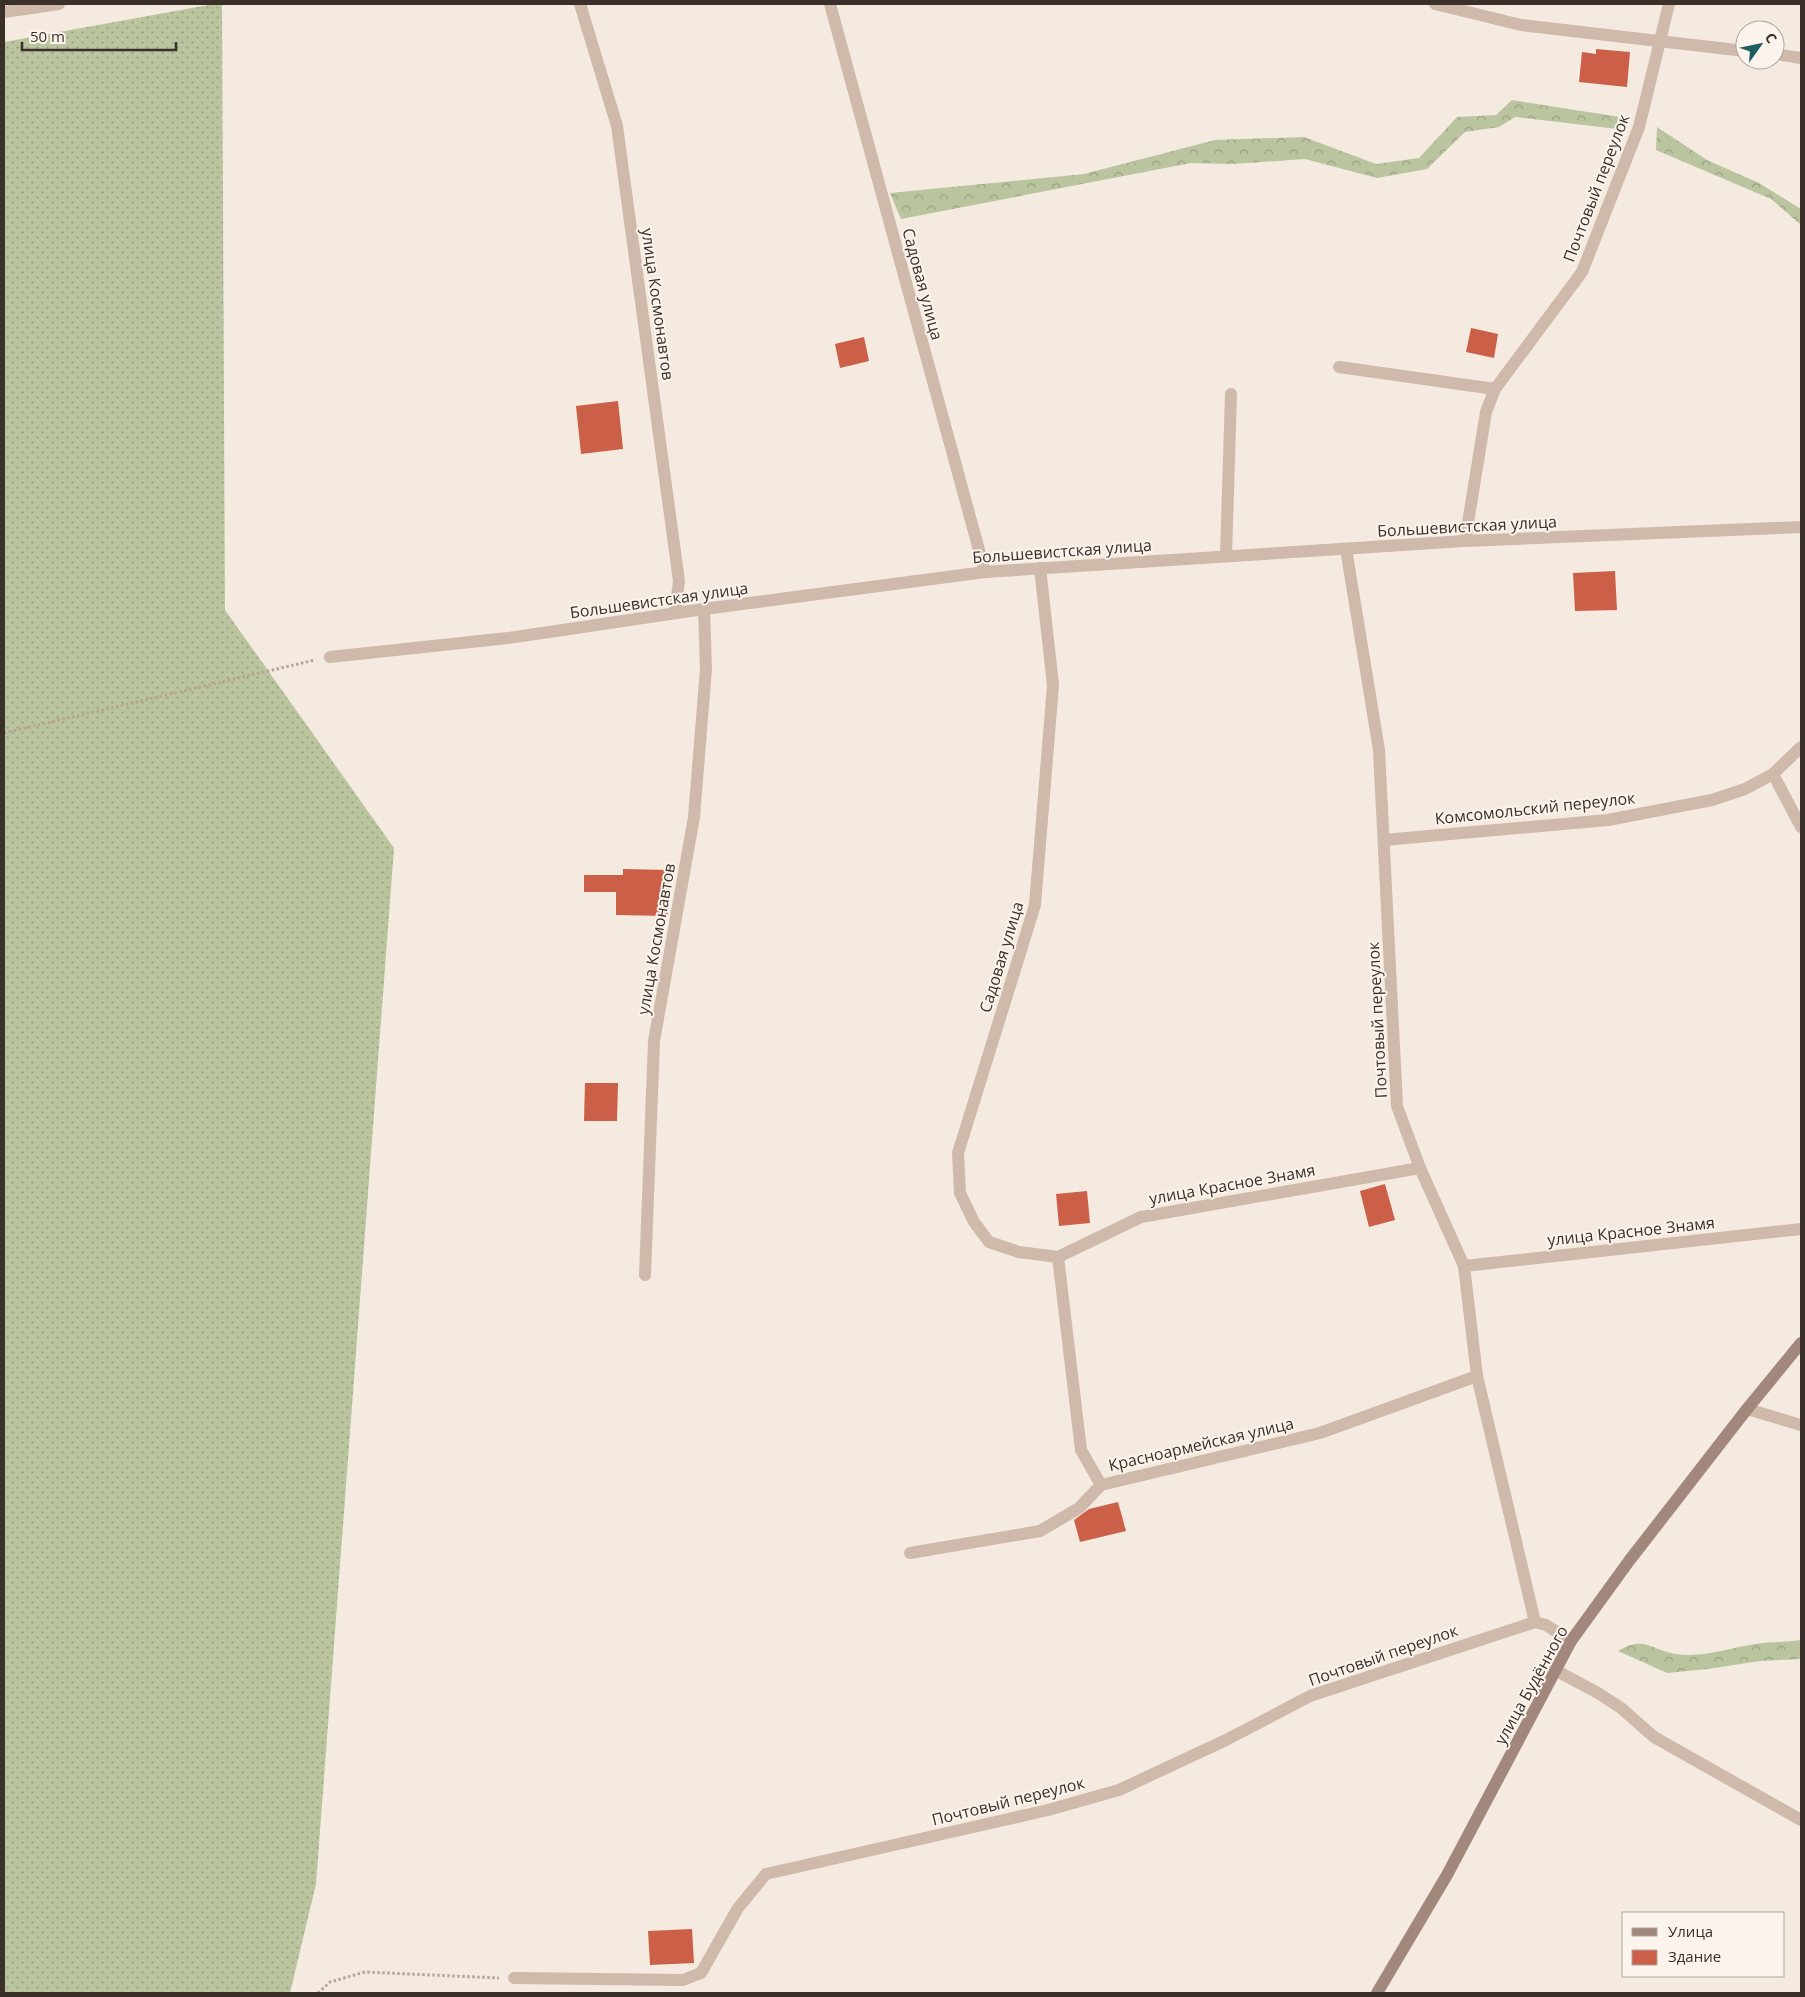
<svg xmlns="http://www.w3.org/2000/svg" width="1805" height="1997" viewBox="0 0 1805 1997" font-family="'Open Sans',sans-serif">
<style>
.grass{fill:url(#grass-dots)}
.forest{fill:url(#forest-crowns)}
.building{fill:#cb5f47}
.lines{fill:none;stroke-linecap:round;stroke-linejoin:round}
.path{stroke:#baa295;stroke-width:3;stroke-dasharray:2.5 2.5;stroke-linecap:butt}
.lane{stroke:#ceb9ab;stroke-width:12}
.street{stroke:#ceb9ab;stroke-width:12}
.secondary{stroke:#a2877c;stroke-width:12}
.labels{text-anchor:middle;stroke-width:4;stroke-linejoin:round;paint-order:stroke}
.street-label{font-size:16px;fill:#3b2f2a;stroke:#fbf4ed}
</style>
<defs>
<pattern id="grass-dots" width="8" height="8" patternUnits="userSpaceOnUse" patternTransform="scale(1.25)"><rect width="8" height="8" fill="#bac59f"/><path d="M2 2h.1M6 6h.1" fill="none" stroke="#98a082" stroke-width="1.8" stroke-linecap="round"/></pattern>
<pattern id="forest-crowns" width="20" height="18" patternUnits="userSpaceOnUse" patternTransform="scale(1.25)"><rect width="20" height="18" fill="#bac59f"/><path d="M2 6a3 3 0 1 1 6 0M12 15a3 3 0 1 1 6 0" fill="none" stroke="#98a082"/></pattern>
</defs>
<rect width="100%" height="100%" fill="#f4eae0"/>
<!-- grass -->
<path class="grass" d="M214 4H222L225 610 394 848 316 1884 290 1993H4V42Z"/>
<!-- forest -->
<g class="forest">
<path d="M1512 100 1620 117 1618 129 1515 117 1499 127 1465 132 1427 169 1377 178 1305 159 1234 164 1191 163 901 219 890 193 1084 174 1215 140 1304 137 1376 164 1419 158 1457 117 1496 115Z"/>
<path d="M1657 127 1707 160 1759 183 1801 209V225L1771 199 1656 150Z"/>
<path d="M1801 1640V1659L1760 1661 1708 1669 1667 1673 1618 1651C1645 1635 1650 1650 1676 1654 1703 1658 1729 1648 1755 1644 1770 1642 1786 1642 1801 1640Z"/>
</g>
<!-- building -->
<g class="building">
<path d="M1596 49 1630 52 1627 87 1579 82 1582 52 1596 54Z"/>
<path d="M1471 328 1498 334 1494 358 1466 352Z"/>
<path d="M864 337 869 361 840 368 835 344Z"/>
<path d="M618 401 623 449 581 454 576 406Z"/>
<path d="M1615 571 1617 610 1575 611 1573 573Z"/>
<path d="M623 869 668 870V916L616 915V892H584V875H623Z"/>
<path d="M585 1083H618L617 1121H584Z"/>
<path d="M1385 1184 1395 1220 1369 1227 1360 1191Z"/>
<path d="M1087 1191 1090 1223 1059 1226 1056 1194Z"/>
<path d="M1118 1502 1126 1531 1080 1542 1074 1520 1089 1509Z"/>
<path d="M692 1929 694 1963 650 1965 648 1931Z"/>
</g>
<g class="lines">
<!-- path -->
<g class="path">
<path d="M4 733 315 660"/>
<path d="M318 1993 330 1982 365 1972 499 1978"/>
</g>
<!-- lane -->
<g class="lane">
<path d="M4 12 59 4"/>
<path d="M1747 1409 1801 1425"/>
<path d="M910 1553 1040 1531 1079 1508 1101 1485"/>
</g>
<!-- street -->
<g class="street">
<path d="M580 4 617 126 679 581 675 613"/>
<path d="M830 4 985 572"/>
<path d="M1435 4 1521 25 1745 51"/>
<path d="M1775 54 1801 58"/>
<path d="M1339 367 1495 389"/>
<path d="M1465 541 1486 412 1495 389 1582 272 1639 127 1669 4"/>
<path d="M1346 549 1379 750 1397 1106 1420 1168 1464 1266 1477 1376 1535 1622 1546 1625 1571 1641"/>
<path d="M1226 556 1231 394"/>
<path d="M1040 568 1053 685 1035 905 958 1153 960 1193 974 1222 989 1242 1019 1252 1058 1257"/>
<path d="M330 657 508 638 704 609 985 572 1465 541 1801 527"/>
<path d="M1773 774 1801 827"/>
<path d="M1384 840 1608 820 1712 800 1745 789 1773 774 1801 747"/>
<path d="M1058 1257 1081 1450 1101 1485 1320 1433 1477 1376"/>
<path d="M1058 1257 1141 1217 1420 1168"/>
<path d="M1464 1266 1801 1229"/>
<path d="M645 1275 654 1041 694 817 706 669 704 609"/>
<path d="M1555 1670 1598 1693 1621 1708 1654 1737 1801 1820"/>
<path d="M514 1978 683 1980 701 1973 738 1908 766 1874 1048 1810 1119 1790 1226 1740 1310 1696 1535 1622"/>
</g>
<!-- secondary -->
<path class="secondary" d="M1377 1993 1447 1875 1571 1641 1629 1561 1747 1409 1801 1343"/>
</g>
<g class="labels">
<!-- street labels -->
<g class="street-label">
<text transform="translate(1596 188) rotate(-69)" y="6">Почтовый переулок</text>
<text transform="translate(923 284) rotate(75)" y="6">Садовая улица</text>
<text transform="translate(658 304) rotate(82)" y="6">улица Космонавтов</text>
<text transform="translate(1467 526) rotate(-3)" y="6">Большевистская улица</text>
<text transform="translate(1062 551) rotate(-4)" y="6">Большевистская улица</text>
<text transform="translate(659 600) rotate(-8)" y="6">Большевистская улица</text>
<text transform="translate(1535 808) rotate(-6)" y="6">Комсомольский переулок</text>
<text transform="translate(656 939) rotate(-80)" y="6">улица Космонавтов</text>
<text transform="translate(1001 957) rotate(-73)" y="6">Садовая улица</text>
<text transform="translate(1377 1020) rotate(-93)" y="6">Почтовый переулок</text>
<text transform="translate(1232 1184) rotate(-10)" y="6">улица Красное Знамя</text>
<text transform="translate(1631 1231) rotate(-6)" y="6">улица Красное Знамя</text>
<text transform="translate(1201 1444) rotate(-13)" y="6">Красноармейская улица</text>
<text transform="translate(1383 1655) rotate(-19)" y="6">Почтовый переулок</text>
<text transform="translate(1531 1685) rotate(-61)" y="6">улица Будённого</text>
<text transform="translate(1008 1801) rotate(-14)" y="6">Почтовый переулок</text>
</g>
</g>
<!-- border -->
<rect width="1805" height="1997" fill="none" stroke="#3b2f2a" stroke-width="10"/>
<!-- legend -->
<rect x="1622" y="1912" width="162" height="65" fill="#fbf4ed" stroke="#aea59f"/>
<rect x="1632" y="1928" width="25" height="8" fill="#a2877c" stroke="#aea59f"/>
<text x="1668" y="1937" font-size="15" fill="#3b2f2a">Улица</text>
<rect x="1632" y="1950" width="25" height="15" fill="#cb5f47" stroke="#aea59f"/>
<text x="1668" y="1962" font-size="15" fill="#3b2f2a">Здание</text>
<!-- north arrow -->
<g transform="translate(1760 45) rotate(57)"><circle r="24" fill="#fbf4ed" stroke="#aea59f"/>
<path d="M0-4L9 19L0 12L-9 19Z" fill="#1d5f5f"/>
<text y="-8" font-size="14" font-weight="bold" text-anchor="middle" fill="#3b2f2a">С</text>
</g>
<!-- scale -->
<path d="M22 42v8h154v-8" fill="none" stroke="#3b2f2a" stroke-width="2.5"/>
<text x="30" y="42" font-size="15" fill="#3b2f2a" stroke="#fbf4ed" stroke-width="4" paint-order="stroke">50 m</text>
</svg>
